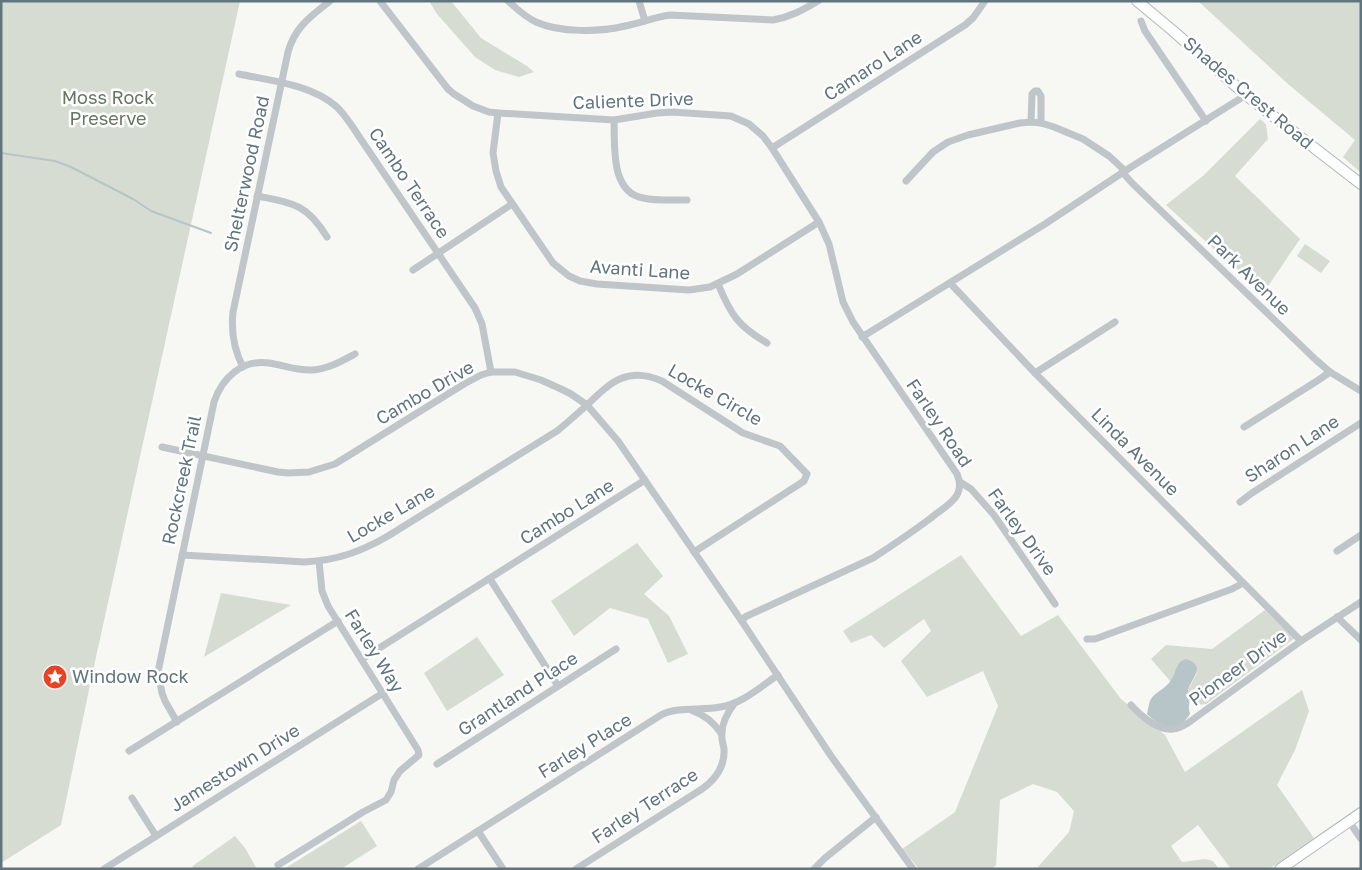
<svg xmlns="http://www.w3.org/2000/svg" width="1362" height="870" viewBox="0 0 1362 870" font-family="'Golos Text',sans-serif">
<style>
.green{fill:#d7dcd3}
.water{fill:#b7c5c8}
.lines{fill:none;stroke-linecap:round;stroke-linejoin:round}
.stream{stroke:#b7c5c8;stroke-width:2}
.secondary-casing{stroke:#afb7bb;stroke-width:12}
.street{stroke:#bfc5c8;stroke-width:7}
.secondary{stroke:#fff;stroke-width:10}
.labels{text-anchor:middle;stroke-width:5;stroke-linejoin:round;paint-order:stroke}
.street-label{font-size:18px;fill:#61757f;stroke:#fff}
.park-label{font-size:18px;fill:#667760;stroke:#fff}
.poi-label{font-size:18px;fill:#61757f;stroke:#fff;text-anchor:start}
</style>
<rect width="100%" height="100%" fill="#f7f7f4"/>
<!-- green -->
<g class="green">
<path d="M1 1H240L91 680 61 825 1 863Z"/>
<path d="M429 1H451L481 38 527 66 534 72 519 77 495 70 475 57 437 14Z"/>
<path d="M1198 1H1361V173L1343 157 1355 140 1288 84Z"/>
<path d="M1260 119 1266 124 1268 139 1235 176 1300 239 1264 292 1227 261 1166 205 1204 175Z"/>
<path d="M1305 244 1330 261 1321 273 1297 256Z"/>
<path d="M637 543 663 576 644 594 669 616 688 654 668 663 648 619 610 608 574 636 551 601Z"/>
<path d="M961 555 1021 636 1058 615 1121 699 1165 735 1185 772 1302 690 1309 711 1295 750 1277 785 1314 838 1269 869H1231L1198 825 1171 846 1182 862 1205 859 1213 861 1219 869H1036L1069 832 1074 811 1057 792 1033 784 1000 800 996 865 992 869H919L902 849 955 812 998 706 983 671 927 697 901 661 931 631 924 619 884 648 871 635 851 643 843 631Z"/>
<path d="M221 593 291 605 204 657Z"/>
<path d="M1265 610 1295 638 1206 704 1197 705 1191 698 1188 690 1197 673 1178 664 1175 675 1171 682 1151 659 1166 645 1212 649Z"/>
<path d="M477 637 504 675 447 711 424 673Z"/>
<path d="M361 821 377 846 341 869H284Z"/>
<path d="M235 836 245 848 257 869H191L194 865Z"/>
</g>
<!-- water -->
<path class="water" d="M1186 659C1207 666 1192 677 1188 690 1192 702 1187 704 1190 714 1177 735 1162 728 1147 714 1148 710 1149 702 1151 699 1155 692 1167 688 1171 680 1177 672 1175 662 1186 659Z"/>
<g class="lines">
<!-- stream -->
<path class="stream" d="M1 153 55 161 71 167 133 199 151 211 211 233"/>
<defs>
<g id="secondary">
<path d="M1137 1 1172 30 1246 95 1361 184"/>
<path d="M1280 869 1361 813"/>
</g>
</defs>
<!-- secondary casing -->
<use href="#secondary" class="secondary-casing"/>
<!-- street -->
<g class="street">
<path d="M380 1 448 89 454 94 473 106 489 112 498 113 614 120 657 113 672 112 731 116 749 124 763 136 772 148 819 222 829 244 843 302 853 322 957 474C960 481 961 488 957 495 951 505 939 511 931 518 912 532 893 545 873 558L747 616 741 620"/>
<path d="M508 1C517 9 525 17 536 22 560 33 600 32 625 26 640 23 655 17 670 15L773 20C790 17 803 10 818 1"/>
<path d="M639 1 645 21"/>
<path d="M1141 21 1145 31 1206 121"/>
<path d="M239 74C272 81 310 84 337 107 346 116 353 127 360 138L475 308 482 324 491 372"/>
<path d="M498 113 493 153 496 171 501 187 553 263 569 276 580 281 597 284 689 290 710 287 737 274 819 222"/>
<path d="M614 120C615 145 610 192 643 198 657 201 673 200 687 200"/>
<path d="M1031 122 1032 94 1035 91H1038L1041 96V123"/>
<path d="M772 148 965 25 973 18 985 1"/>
<path d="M906 181 933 152 948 142 968 135 1020 123 1031 122 1041 123 1054 127 1083 139 1109 156 1122 168 1123 173 1133 184 1316 360 1330 372 1361 391"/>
<path d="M257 196C293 203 307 204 327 237"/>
<path d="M413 270 512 204"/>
<path d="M950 283 1035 373 1301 641"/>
<path d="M718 284C731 315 738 326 767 343"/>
<path d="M862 337 1045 224 1131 167 1246 95"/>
<path d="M243 367C234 350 231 331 233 312L288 52C295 27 310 17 330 1"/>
<path d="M1035 373 1115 322"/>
<path d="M1244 427 1317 381 1330 372"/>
<path d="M162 447 278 472 288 473 309 472 335 464 464 384 481 375 491 372H515L541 380 561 389 571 394 587 405 618 441 741 620 831 756 913 869"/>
<path d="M960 482 971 489 994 515 1055 604"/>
<path d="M1240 502 1252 493 1361 423"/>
<path d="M1337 551 1361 535"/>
<path d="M182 555 305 562C338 560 360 552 388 536L557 431C567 423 577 414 587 405 611 382 627 366 662 381L743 433 780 446 807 474 804 481 801 483 694 552"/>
<path d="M490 579 558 686"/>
<path d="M1337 617 1361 640"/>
<path d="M1087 639H1095L1232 589 1243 583"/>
<path d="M362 659 645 480"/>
<path d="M1131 705C1140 715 1158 731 1173 729 1178 729 1183 726 1188 723L1301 641 1361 602"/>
<path d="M693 711C705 715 714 723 721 733"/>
<path d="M177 722 165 701 162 693 158 672 214 402C222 378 242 359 269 363 283 365 297 371 312 370 328 369 342 361 355 354"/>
<path d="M129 751 338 621"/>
<path d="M437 764 616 649"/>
<path d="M132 798 156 836"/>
<path d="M1349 821 1361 839"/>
<path d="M478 831 503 869"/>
<path d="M278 865 363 812 386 800 391 792 394 780 400 771 419 755 418 750 328 606 322 591 319 561"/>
<path d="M104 869 383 693"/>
<path d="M418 869 661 715C679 706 701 711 720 707 742 704 760 687 778 675"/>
<path d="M576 869 702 789C716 779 725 766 724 749 723 743 721 738 722 733 722 722 728 712 734 704"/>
<path d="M814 869 825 858 876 817"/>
</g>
<!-- secondary -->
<use href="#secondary" class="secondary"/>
</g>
<!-- icons -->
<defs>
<symbol id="sight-disc" viewBox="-11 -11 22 22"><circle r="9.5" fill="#e64325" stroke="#fff"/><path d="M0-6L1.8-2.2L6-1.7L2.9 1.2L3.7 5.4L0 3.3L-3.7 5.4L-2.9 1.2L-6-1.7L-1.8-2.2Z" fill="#fff"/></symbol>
</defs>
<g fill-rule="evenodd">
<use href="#sight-disc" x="41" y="663" width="28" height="28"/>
</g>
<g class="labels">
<!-- street labels -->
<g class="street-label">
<text transform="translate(873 66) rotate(-33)" y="6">Camaro Lane</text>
<text transform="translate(1248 93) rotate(40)" y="6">Shades Crest Road</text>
<text transform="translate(633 101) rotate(-2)" y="6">Caliente Drive</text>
<text transform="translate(247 174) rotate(-78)" y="6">Shelterwood Road</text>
<text transform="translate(409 183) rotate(56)" y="6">Cambo Terrace</text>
<text transform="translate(640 270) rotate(4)" y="6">Avanti Lane</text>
<text transform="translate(1249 275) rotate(44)" y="6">Park Avenue</text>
<text transform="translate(425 393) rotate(-30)" y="6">Cambo Drive</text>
<text transform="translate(715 395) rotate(30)" y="6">Locke Circle</text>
<text transform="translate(939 423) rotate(56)" y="6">Farley Road</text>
<text transform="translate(1292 449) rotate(-33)" y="6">Sharon Lane</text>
<text transform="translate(1135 452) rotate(45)" y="6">Linda Avenue</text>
<text transform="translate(182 480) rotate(-78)" y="6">Rockcreek Trail</text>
<text transform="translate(567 512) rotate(-32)" y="6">Cambo Lane</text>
<text transform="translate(391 514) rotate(-30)" y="6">Locke Lane</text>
<text transform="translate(1022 532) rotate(54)" y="6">Farley Drive</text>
<text transform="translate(374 651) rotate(58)" y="6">Farley Way</text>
<text transform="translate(1238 668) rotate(-36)" y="6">Pioneer Drive</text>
<text transform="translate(518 694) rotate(-33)" y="6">Grantland Place</text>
<text transform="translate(585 746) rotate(-32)" y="6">Farley Place</text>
<text transform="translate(235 768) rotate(-32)" y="6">Jamestown Drive</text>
<text transform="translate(645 806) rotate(-33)" y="6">Farley Terrace</text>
</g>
<!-- park labels -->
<g class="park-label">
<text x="108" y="104">Moss Rock<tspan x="108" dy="21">Preserve</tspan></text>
</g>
<!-- poi labels -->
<g class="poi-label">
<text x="72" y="683">Window Rock</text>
</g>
</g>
<!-- border -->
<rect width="1362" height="870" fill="none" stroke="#61757f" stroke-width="5"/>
</svg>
